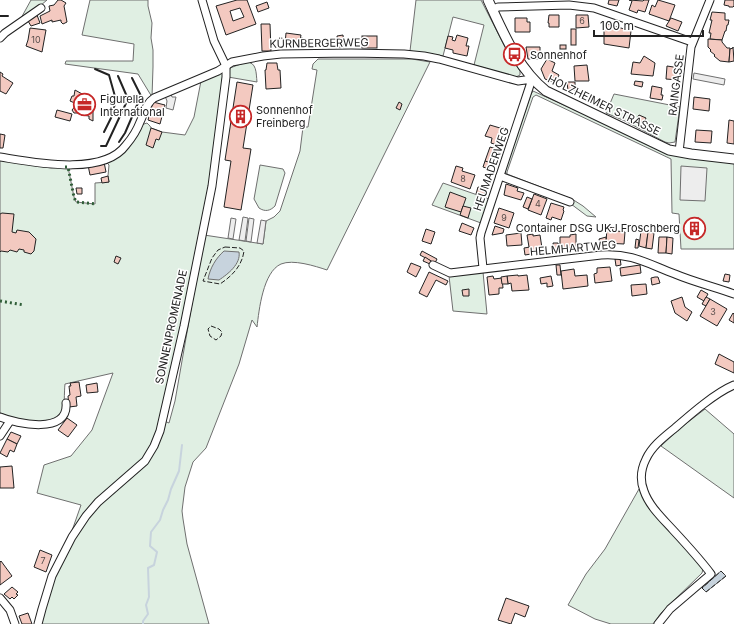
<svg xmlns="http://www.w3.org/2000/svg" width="734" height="624" viewBox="0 0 734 624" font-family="Inter,sans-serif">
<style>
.green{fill:#e0efe3;stroke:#6f6f6f}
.parking{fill:#ededed;stroke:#6f6f6f}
.water{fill:#c7d3dd;stroke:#6f6f6f}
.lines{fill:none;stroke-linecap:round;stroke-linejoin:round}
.stream{stroke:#c7d3dd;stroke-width:2}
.building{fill:#f3c9c0;stroke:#222;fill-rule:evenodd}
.street-casing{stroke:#222;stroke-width:9}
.secondary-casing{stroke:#222;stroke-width:11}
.street{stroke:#fff;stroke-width:7}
.secondary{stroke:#fff;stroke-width:9}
.hedge{stroke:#2f5e38;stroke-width:3;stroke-dasharray:2 3;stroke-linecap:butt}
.fence{stroke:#222;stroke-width:1;stroke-dasharray:5 2;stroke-linecap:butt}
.wall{stroke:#222;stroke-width:2}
.labels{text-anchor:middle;stroke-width:3;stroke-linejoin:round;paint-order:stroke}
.number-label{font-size:9px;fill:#564c4a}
.street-label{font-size:11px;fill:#222;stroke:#fff}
.poi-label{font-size:11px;fill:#222;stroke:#fff;text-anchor:start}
</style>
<rect width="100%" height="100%" fill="#fff"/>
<!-- green -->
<g class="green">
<path d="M31 0H47L34 11 20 20Z"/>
<path d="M90 0H148V6L152 23 151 38 153 50V67L152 97 138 74 65 64 66 61H133L134 44 82 35Z"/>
<path d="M416 0H481L506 49 520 71V75L516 77 474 65 484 25 453 17 443 56 410 51Z"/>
<path d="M318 59H412L430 62 327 270C315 266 293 259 281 264 263 272 259 310 257 327L252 320 239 364 206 448 193 462 185 487 182 511 183 519 187 544 209 624H41L50 589 61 562 81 505 37 493 44 465 71 456 92 430 113 373 65 384C64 391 65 409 62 414 51 430 14 419 0 413V160L51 168 68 167 74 197 76 202 95 204V183L109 182 108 176 109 165 106 162 141 125 147 123 150 126 151 128 162 132 185 135 194 117 201 81 223 72 214 161 162 420 169 423 175 401 204 235 263 244 266 221 274 217 280 211 300 151 303 127H308L317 70 312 69 313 64Z"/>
<path d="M246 62C257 62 256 73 257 82L228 77 230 68Z"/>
<path d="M533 91 637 138 734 162V249H681L679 214 672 213 671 159 536 95 533 97 507 172V174L572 199 583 206 596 217 587 216 571 204 507 175 505 171 531 94Z"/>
<path d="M614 94 680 107 675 142 669 143 665 142 625 121 606 113Z"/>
<path d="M260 165 283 169 285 173 275 206C270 211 265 212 259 208L254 199Z"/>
<path d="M443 183 489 199 481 223 432 205Z"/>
<path d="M483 272 487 314 453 311 449 276Z"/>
<path d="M705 409 734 434V498L661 446 679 429Z"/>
<path d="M639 489 650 510 701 565 703 569 702 573 661 613 653 624H611L595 619 568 605 586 574 605 549Z"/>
</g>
<!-- parking -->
<g class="parking">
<path d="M694 73 725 79 724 85 693 79Z"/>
<path d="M171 94 172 97H176L173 110 166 108 167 101 165 96Z"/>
<path d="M681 166 707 168 705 201 680 200Z"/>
<path d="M243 217 248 218 245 241 239 240Z"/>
<path d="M231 218 236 219 233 239 228 238Z"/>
<path d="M249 218 254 219 251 242 246 241Z"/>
<path d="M261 220 266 221 263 244 257 243Z"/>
</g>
<!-- water -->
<g class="water">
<path d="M224 251 239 252C241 264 228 274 219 280L208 279C210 268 216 258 224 251Z"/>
<path d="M721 571 726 576 706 592 702 588Z"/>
</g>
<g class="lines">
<!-- stream -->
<path class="stream" d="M143 624V621L148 614 146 605 149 597 148 568 154 565 157 552 150 546 151 532 160 520 163 510 168 500 171 489 179 471 182 445"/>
</g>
<!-- building -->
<g class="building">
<path d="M58 0H61L66 3 64 6 67 22 63 24 61 22V20L52 22V20L42 24 40 16 50 11 49 6 54 5Z"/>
<path d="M237 0H247L256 24 226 35 216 6ZM240 8 244 17 233 21 230 11Z"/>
<path d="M609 0H619L617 6 608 4Z"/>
<path d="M629 0 643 1 644 0H649L645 12 638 10 637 13 629 10 632 1Z"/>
<path d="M658 0 675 5 669 21 649 14 652 5 655 7Z"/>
<path d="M725 0H734V6L733 7H729V6L724 5Z"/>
<path d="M267 2 269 8 258 12 256 6Z"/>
<path d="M712 12 725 13V20H729L728 25H727L726 31H725L722 40 710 39 711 33H709L712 20H710Z"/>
<path d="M37 15 40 23 31 26 28 21Z"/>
<path d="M549 15H559V27H549V23H548Z"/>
<path d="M576 15H588L589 27 576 28Z"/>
<path d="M515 18H527V22H530V32H515Z"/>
<path d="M671 18 682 22 678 31 666 26Z"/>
<path d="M604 23 631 31 629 48 604 44Z"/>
<path d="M261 24H270L271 51H262Z"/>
<path d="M30 28 46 30 42 52 26 46 28 40Z"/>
<rect x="571" y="29" width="5" height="16"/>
<path d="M286 33 301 35 299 46 285 44Z"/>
<path d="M343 35 344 47H338L337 36Z"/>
<path d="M457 35 468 38 466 46H469L467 56 453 53V50L445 48 448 36 453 37 452 40 455 41Z"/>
<rect x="362" y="36" width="15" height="12"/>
<path d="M301 38 306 39 305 47 299 46Z"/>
<path d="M708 39 722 40V42L727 48H730L729 62 720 61 714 56 715 55 710 51 711 50 708 47Z"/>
<rect x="560" y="45" width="6" height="4"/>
<path d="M526 47H540V59H528Z"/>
<path d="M733 47 734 61 729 62 730 49 733 48Z"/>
<path d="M644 56 655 63 653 76 631 74 633 62 640 63Z"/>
<path d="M547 59 555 63 552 71 559 75 555 83 545 79 541 69Z"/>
<path d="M267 63H277V64L278 70H280L281 88 266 89 265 70H266Z"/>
<path d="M587 65 589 81H575L574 66Z"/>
<path d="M667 66 680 68 678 80 666 79Z"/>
<path d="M0 72 3 74 2 76 13 83 6 94 0 91Z"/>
<path d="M635 81 643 82 642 87 634 85Z"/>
<path d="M237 82 253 85 243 148 251 149 241 210 224 207 231 161 225 160Z"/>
<path d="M567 82H575V90L568 91Z"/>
<path d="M652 86 662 88 661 95H663L662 100 650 98Z"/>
<path d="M75 90 84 95 90 102 93 109V121L89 119V116L81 115V113H74L72 110 77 104 70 101 72 96H74Z"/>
<path d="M694 97 710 99 709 111 693 109Z"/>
<path d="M153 102 165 105 160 124 148 120Z"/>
<path d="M399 102 402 104 400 110 396 108Z"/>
<path d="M57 110 72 114 70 121 55 117Z"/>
<path d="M639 115 646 118 644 123 636 120Z"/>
<path d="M729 120 734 121V144L727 143Z"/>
<path d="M490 125 500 128V127L507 129 505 135 502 134 501 137 503 138 500 146 491 143 492 138 485 136Z"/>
<path d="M151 128 162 132 159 140 156 139 153 148 146 145Z"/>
<path d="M696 130 712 131 711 143 695 142Z"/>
<path d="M0 134 5 135 3 148H0Z"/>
<path d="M490 147 500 150 495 164 485 161Z"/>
<path d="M485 161 491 163 489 169 483 167Z"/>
<path d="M104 162 106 172 90 175 88 165Z"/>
<path d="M456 166 463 168 462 171 475 175 470 189 451 182Z"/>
<path d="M108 176 109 182 102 183 101 178Z"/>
<path d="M506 184 518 188 517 191 524 193 521 200 504 195Z"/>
<path d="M478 187 486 189 484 196 476 194Z"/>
<path d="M76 188H82V194H77Z"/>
<path d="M450 192 466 198 461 212 445 207Z"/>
<path d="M534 194 547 199 541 215 528 210Z"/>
<path d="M527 197 532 199 528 209 523 207Z"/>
<path d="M551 203 564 207 563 210 564 211 561 220 552 217 551 220 546 218Z"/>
<path d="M463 206 471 208 468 218 460 215Z"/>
<path d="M499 208 514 213 509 228 494 223Z"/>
<path d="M2 213 14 214 12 232 16 233 17 230 29 232 36 239 34 251 31 254 24 252V250L19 249 17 252 10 250 8 252 1 251 0 252V214Z"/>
<path d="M699 218V238H692L691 219Z"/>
<path d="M462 223 474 228 471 235 459 231Z"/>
<path d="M495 226 504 229 503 233 492 235Z"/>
<path d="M607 227 617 228V231L625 232 624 244 606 243Z"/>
<path d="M426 229 435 232 431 244 422 241Z"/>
<path d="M641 231 648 232 646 248 639 246Z"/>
<path d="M648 232 654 233 652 249 646 248Z"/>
<path d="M521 233 522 245 507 246 506 235Z"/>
<path d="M533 234V236L540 235 542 248 545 247V250L531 251 530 247H529L527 235Z"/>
<path d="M576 234V248H560V237H570V235Z"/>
<path d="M606 237V243H608L609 245 601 247 599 239Z"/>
<path d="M659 237H667L666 253H658Z"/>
<path d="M667 237 673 238 672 254 666 253Z"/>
<path d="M636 239 639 240 638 248H635Z"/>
<path d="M553 243H558L561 253 554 254Z"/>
<path d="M530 247 531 254 525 255 524 248Z"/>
<path d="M422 251 437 259 435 263 420 255Z"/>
<path d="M116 256 121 258 118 264 114 262Z"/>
<path d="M425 257 431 261 430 264 423 261Z"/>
<path d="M620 258 621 265 616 266 615 259Z"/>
<path d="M411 263 421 267 416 277 407 272Z"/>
<path d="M556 265H560L561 275H557Z"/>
<path d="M640 265 641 273 621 276 620 268Z"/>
<path d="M610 267 612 281 595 283 594 274 597 273V268Z"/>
<path d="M574 269 575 276 587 275 588 286 563 289 561 271Z"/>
<path d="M429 272 448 281 446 285 436 280 427 297 419 293Z"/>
<path d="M725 274 730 275 729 282 723 281Z"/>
<path d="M518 275V276L527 275 529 290 512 291 511 283 508 284 507 276Z"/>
<path d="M493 276 494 279 502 278 503 288H499V294L489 295 487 277Z"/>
<path d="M507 276 508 284H502L501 277Z"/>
<path d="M551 276 553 286 547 287V283L541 284 540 278Z"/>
<path d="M655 277H658L660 283 652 285 651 278Z"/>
<path d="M646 284 647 294 632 296 631 285Z"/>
<path d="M469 289V296H463L462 290Z"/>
<path d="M701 290 708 294 704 301 697 297Z"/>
<path d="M682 297 685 307 692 312 687 321 675 313 671 301Z"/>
<path d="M706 297 710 299 706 306 702 304Z"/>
<path d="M710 299 727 309 717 326 700 316Z"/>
<path d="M733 313 734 314V323L729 320Z"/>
<path d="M719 354 734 362V373L715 364Z"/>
<path d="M79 382 81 396 76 397 77 406 69 407 68 396 70 395 69 386H71L70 383Z"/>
<path d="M97 383 98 392 87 393 86 385Z"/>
<path d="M67 418 77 425 68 437 58 430Z"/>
<path d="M11 432 21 436 17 444 7 439Z"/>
<path d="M7 439 17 444 14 452 10 450 7 457 0 453Z"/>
<path d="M12 466 14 488H0V467Z"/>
<path d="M40 550 52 555 46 572 34 567Z"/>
<path d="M1 561 12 576 0 585V562Z"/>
<path d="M12 587 18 592 16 594 18 595 14 599 12 597 10 599 4 594Z"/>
<path d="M506 598 529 606 525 617 515 613 511 624 498 620Z"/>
<path d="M28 613 32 624H22L19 616Z"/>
</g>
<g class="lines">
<defs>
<g id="street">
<path d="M492 10 498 7 569 5 594 8 692 42"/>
<path d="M0 38 5 33 41 8"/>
<path d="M679 152 691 47 710 0"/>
<path d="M0 157C32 162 103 177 126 145 132 138 137 130 140 122 144 114 146 103 154 98L218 71 232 62 263 56 281 54 351 53 404 54 424 56 439 59 518 81 532 79 481 233 480 238 483 268"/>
<path d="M500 176 570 202"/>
<path d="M433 265 450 273 601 255C632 253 648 264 675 274 694 282 715 287 734 294"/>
<path d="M0 417C17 424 69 435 66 403"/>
<path d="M0 436 10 421"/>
<path d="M0 598 10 610 15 624"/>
<path d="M38 624 42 609 52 576 72 537 86 516 98 502 145 461 154 446 160 431 184 326 212 186 226 77V66L214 41 202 0"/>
<path d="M658 624 670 609 711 574C699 558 686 544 673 530 663 519 649 506 644 491 640 481 641 469 646 459 652 446 664 437 675 428 691 414 715 393 734 385"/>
</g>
<path id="secondary" d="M488 0C503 32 518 69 546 91L669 150 691 154 734 159"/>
</defs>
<!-- street casing -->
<use href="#street" class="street-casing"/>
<!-- secondary casing -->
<use href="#secondary" class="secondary-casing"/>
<!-- street -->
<use href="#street" class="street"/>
<!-- secondary -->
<use href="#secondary" class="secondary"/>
<!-- hedge -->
<g class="hedge">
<path d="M65 167H68L74 197 76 202 96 204"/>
<path d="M0 301 24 305"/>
</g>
<!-- fence -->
<g class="fence">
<path d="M225 247 240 248 244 251C242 266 232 276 220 284L203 281 212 258 218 250Z"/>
<path d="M211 326 219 329 222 332 221 336 216 340 210 336 208 329Z"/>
<path d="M721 571 726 576 706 592 702 588Z"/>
</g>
<!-- wall -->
<g class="wall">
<path d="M0 16H8H0"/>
<path d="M95 69 109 75 116 100 111 118 104 132"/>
<path d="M119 142 125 133 141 96 132 78"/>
<path d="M101 146H106L128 99 118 76"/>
</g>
</g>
<!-- icons -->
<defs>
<symbol id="bus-ring" viewBox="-11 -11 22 22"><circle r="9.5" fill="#fff" stroke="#c62828" stroke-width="1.5"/><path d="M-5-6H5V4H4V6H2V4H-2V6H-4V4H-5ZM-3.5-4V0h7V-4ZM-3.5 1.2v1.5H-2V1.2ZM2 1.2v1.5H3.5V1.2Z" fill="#c62828"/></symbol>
<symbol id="office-ring" viewBox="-11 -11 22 22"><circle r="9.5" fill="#fff" stroke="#c62828" stroke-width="1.5"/><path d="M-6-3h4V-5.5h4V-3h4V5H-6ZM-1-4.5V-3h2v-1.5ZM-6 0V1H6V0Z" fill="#c62828"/></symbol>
<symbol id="building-ring" viewBox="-11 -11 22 22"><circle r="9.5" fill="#fff" stroke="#c62828" stroke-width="1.5"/><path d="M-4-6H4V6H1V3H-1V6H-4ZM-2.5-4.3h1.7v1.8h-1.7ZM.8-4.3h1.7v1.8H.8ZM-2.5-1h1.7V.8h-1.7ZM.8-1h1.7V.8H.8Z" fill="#c62828"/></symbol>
</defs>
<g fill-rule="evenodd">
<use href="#bus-ring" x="502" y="42" width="25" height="25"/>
<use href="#office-ring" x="72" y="92" width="25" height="25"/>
<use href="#building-ring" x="228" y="104" width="25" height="25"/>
<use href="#building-ring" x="682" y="216" width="25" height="25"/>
</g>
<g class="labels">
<!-- number labels -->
<g class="number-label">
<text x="582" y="24">6</text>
<text x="36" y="43">10</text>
<text x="463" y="182">8</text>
<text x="538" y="207">4</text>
<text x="504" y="221">9</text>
<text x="713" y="315">3</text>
<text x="43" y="564">7</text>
</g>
<!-- street labels -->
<g class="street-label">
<text transform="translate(319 43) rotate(-1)" y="4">KÜRNBERGERWEG</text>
<text transform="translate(676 85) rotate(-83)" y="4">RAINGASSE</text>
<text transform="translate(604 105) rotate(26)" y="4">HOLZHEIMER STRASSE</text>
<text transform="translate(491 169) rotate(-71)" y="4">HEUMADERWEG</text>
<text transform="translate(573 248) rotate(-5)" y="4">HELMHARTWEG</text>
<text transform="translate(171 327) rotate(-78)" y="4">SONNENPROMENADE</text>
</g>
<!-- poi labels -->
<g class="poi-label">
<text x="530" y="59">Sonnenhof</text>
<text x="100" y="103">Figurella<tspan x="100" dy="13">International</tspan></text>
<text x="256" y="114">Sonnenhof<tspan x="256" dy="13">Freinberg</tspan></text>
<text x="680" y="232" text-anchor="end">Container DSG UKJ Froschberg</text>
</g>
</g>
<!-- scale -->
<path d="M594 30v6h109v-6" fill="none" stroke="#222222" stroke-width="2"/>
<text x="600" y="30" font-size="12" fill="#222222" stroke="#ffffff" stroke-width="3" paint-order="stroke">100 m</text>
</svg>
